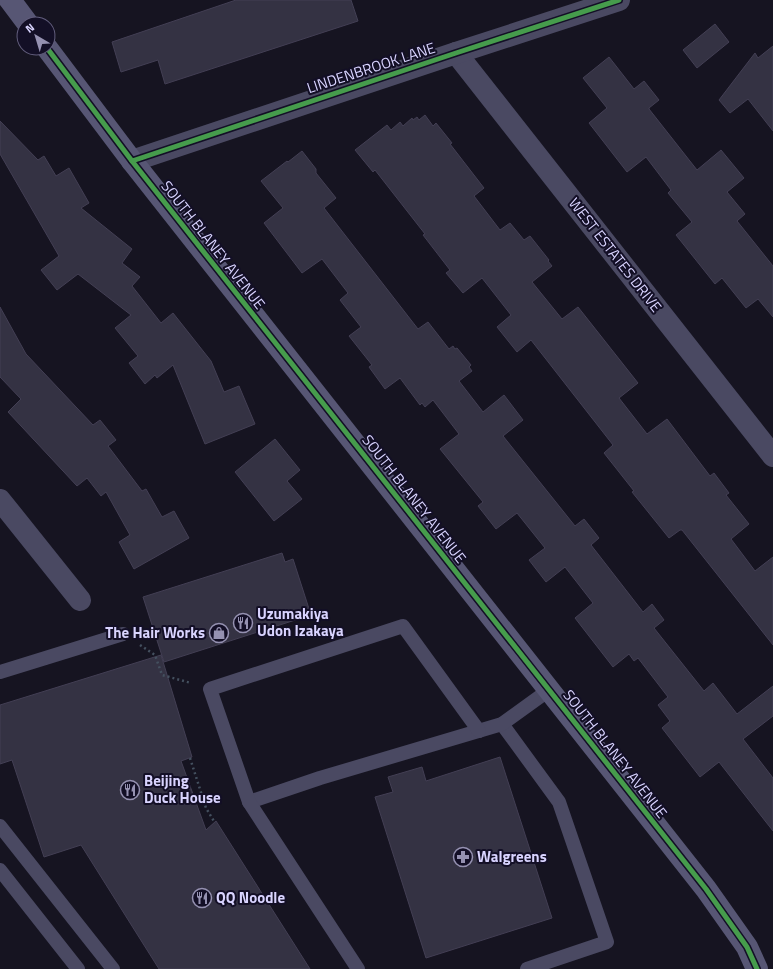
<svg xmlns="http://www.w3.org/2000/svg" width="773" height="969" viewBox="0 0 773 969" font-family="'Titillium Web',sans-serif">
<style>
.building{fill:#343243;stroke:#433f54}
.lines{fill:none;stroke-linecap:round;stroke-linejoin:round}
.path{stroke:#44505f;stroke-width:2.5;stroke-dasharray:2 3;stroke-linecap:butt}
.lane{stroke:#4a4962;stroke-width:14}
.street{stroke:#4a4962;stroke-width:22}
.secondary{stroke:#575674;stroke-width:22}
.cycleway-casing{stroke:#130f26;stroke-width:8}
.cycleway{stroke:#469c4c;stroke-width:5}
.labels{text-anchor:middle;stroke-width:4;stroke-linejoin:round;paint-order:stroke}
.street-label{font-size:15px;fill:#d9d4ff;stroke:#130f26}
.poi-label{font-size:15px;font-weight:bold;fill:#d9d4ff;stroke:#130f26;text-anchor:start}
</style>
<rect width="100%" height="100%" fill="#161421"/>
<!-- building -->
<g class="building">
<path d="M236 0H351L358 21 165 84 158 60 121 72 112 42Z"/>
<path d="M715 24 729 42 697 68 683 50Z"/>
<path d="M773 46V131L748 99 730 113 719 100 755 53 758 58Z"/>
<path d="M609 57 634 89 644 81 659 100 649 108V109L697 170 721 150 744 178 727 192 745 214 737 221 773 266V317L758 299 746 308 722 278 715 284 676 235 692 222 668 193 671 190 646 157 627 172 589 123 607 108 583 78Z"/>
<path d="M425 115 433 126 436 123 452 143 450 144 484 188 474 196 500 230 510 223 524 240 530 236 549 260 548 261 552 266 532 282 562 319 578 307 638 383 619 398 647 434 667 419 710 476 714 473 729 493 726 495 749 524 731 539 755 571 773 557V645L682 530H680L669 538 632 492 634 491 604 453 613 445 531 340 517 352 497 327 511 315 482 278 463 293 446 273 450 270 423 235 425 234 375 170 373 172 355 150 387 125 391 130 400 122 403 126 412 118 413 120 417 117 419 120Z"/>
<path d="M0 121 38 160 44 156 56 176 69 168 89 203 81 208 132 249 122 263 140 277 132 286 161 323 173 313 211 361 224 392 239 386 255 424 205 444 173 365 157 378 155 375 145 384 129 363 138 356 115 328 131 315 78 274 57 290 41 270 59 256 0 154Z"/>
<path d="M302 151 316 169V173L336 198 324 208 418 329 428 322 449 349 453 346 455 349 457 348 471 365 469 367 472 371 459 381 483 412 504 395 523 420 503 436 575 526 584 519 599 538 591 545 643 612 652 604 664 620 654 628 704 691 713 683 737 714 773 686V716L743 739 773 778V831L719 762 700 777 662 728 670 721 658 705 668 697 638 658 634 661 629 654 613 667 575 618 593 603 565 567 546 582 529 560 545 548 517 513 496 529 478 506 483 502 440 449 459 434 433 400 425 407 422 403 420 405 400 378 385 389 369 367 372 365 349 336 361 327 340 300 348 293 322 259 302 273 264 223 283 208 261 181 287 161 288 162Z"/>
<path d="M0 307 26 354 93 425 100 420 116 440 108 446 142 491 146 489 162 517 174 511 189 538 134 569 119 542 130 535 106 492 101 496 87 478 77 486 8 412 21 399 0 377Z"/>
<path d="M275 439 300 470 287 481 302 499 274 521 235 472Z"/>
<path d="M282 553 285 562 293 559 311 615 164 662 143 597Z"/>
<path d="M161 655 192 757 181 761 206 830 216 821 310 969H159L81 845 44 857 12 760 0 764V705Z"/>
<path d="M500 757 552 918 426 958 375 797 393 792 388 777 422 767 426 781Z"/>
</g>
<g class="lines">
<!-- path -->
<g class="path">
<path d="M140 645 155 655 162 675 191 683"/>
<path d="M190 758 206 808 215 823"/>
</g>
<!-- lane -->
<g class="lane">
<path d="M0 672 123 634"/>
<path d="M502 724 559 802 607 942 527 969"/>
<path d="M249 802 320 778 502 724 549 690"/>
<path d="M0 826 113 969"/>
<path d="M0 870 78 969"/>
<path d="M358 969 249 802 210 689 403 626 479 731"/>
</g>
<!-- street -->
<g class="street">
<path d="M456 53 773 456"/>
<path d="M132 161 456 53 619 0"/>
<path d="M0 500 80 600"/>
</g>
<!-- secondary -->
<g class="secondary">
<path d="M10 0 28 24"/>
<path d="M47 48 132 161 706 889 747 947 757 969"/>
</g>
<defs>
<g id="cycleway">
<path d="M47 48 132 161 706 889 747 947 757 969"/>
<path d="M132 161 456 53 619 0"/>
</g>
</defs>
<!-- cycleway casing -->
<use href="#cycleway" class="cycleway-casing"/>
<!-- cycleway -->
<use href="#cycleway" class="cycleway"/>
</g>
<!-- icons -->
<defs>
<symbol id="restaurant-ring" viewBox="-11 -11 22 22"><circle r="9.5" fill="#130f26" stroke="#9591b1" stroke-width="1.5"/><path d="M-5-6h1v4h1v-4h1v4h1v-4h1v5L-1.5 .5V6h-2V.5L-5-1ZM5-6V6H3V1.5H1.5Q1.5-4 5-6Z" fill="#9591b1"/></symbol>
<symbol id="shop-ring" viewBox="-11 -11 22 22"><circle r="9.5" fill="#130f26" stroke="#9591b1" stroke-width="1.5"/><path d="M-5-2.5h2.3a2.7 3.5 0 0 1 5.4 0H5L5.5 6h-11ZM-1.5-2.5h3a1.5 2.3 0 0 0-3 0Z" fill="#9591b1"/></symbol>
<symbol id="pharmacy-ring" viewBox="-11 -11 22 22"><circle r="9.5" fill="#130f26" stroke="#9591b1" stroke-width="1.5"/><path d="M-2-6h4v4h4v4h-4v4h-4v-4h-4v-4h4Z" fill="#9591b1"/></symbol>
</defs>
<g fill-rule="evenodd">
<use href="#restaurant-ring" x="232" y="612" width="22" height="22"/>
<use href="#shop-ring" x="208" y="622" width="22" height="22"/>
<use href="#restaurant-ring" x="119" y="779" width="22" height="22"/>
<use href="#pharmacy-ring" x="452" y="846" width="22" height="22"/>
<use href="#restaurant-ring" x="191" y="887" width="22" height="22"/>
</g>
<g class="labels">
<!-- street labels -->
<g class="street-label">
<text transform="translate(371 68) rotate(-18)" y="5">LINDENBROOK LANE</text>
<text transform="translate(213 245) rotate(52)" y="5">SOUTH BLANEY AVENUE</text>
<text transform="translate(615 255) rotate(52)" y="5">WEST ESTATES DRIVE</text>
<text transform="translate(414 499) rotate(52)" y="5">SOUTH BLANEY AVENUE</text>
<text transform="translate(615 754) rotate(52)" y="5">SOUTH BLANEY AVENUE</text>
</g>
<!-- poi labels -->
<g class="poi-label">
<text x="257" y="619">Uzumakiya<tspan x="257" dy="17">Udon Izakaya</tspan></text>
<text x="205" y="638" text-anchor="end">The Hair Works</text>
<text x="144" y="786">Beijing<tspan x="144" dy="17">Duck House</tspan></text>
<text x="477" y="862">Walgreens</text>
<text x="216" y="903">QQ Noodle</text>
</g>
</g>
<!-- north arrow -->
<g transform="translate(36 36) rotate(322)"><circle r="19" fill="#130f26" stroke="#625e7d"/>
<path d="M0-3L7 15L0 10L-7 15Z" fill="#9591b1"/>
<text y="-6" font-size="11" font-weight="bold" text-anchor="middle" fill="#d9d4ff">N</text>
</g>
</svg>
